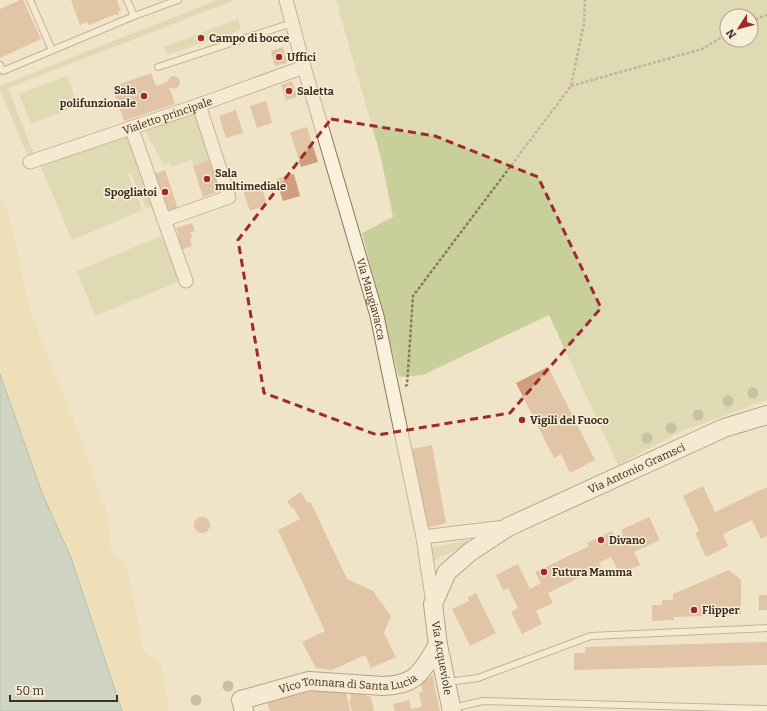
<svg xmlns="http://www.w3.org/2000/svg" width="767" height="711" viewBox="0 0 767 711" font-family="Bitter,serif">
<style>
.green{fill:#c9cf9b;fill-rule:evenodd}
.sand{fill:#ecd9a5}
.water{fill:#a9c4bc;stroke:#6f938a}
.building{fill:#cf9f7d}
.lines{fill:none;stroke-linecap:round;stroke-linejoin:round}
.lane-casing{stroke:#8d765c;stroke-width:8}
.street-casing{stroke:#8d765c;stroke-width:15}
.secondary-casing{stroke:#6f573f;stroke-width:20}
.path{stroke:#8d765c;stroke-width:2.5;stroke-dasharray:3 2;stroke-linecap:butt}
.lane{stroke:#faf1dc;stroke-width:6}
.street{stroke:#faf1dc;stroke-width:13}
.secondary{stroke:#faf1dc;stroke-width:18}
.tree{fill:#96986f}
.marked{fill:none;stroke:#9e2a2b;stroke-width:3;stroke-dasharray:8 5;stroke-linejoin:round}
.poi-dot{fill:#9e2a2b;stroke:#f7eed8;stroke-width:1.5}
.labels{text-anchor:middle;stroke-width:3;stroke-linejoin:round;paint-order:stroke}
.poi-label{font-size:11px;font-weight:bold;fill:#3d2e20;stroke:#f7eed8;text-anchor:start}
.street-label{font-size:11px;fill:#3d2e20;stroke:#f7eed8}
</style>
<rect width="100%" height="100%" fill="#f0e4c8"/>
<!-- green -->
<g class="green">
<path d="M217 0H235L8 88 36 160 30 162 0 89V86Z"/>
<path d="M336 0H767V400L680 432 618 465 549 315 423 375 399 377 362 233 393 217 381 158ZM727 16H751V40H727Z"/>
<path d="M238 19 241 30 167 55 163 47Z"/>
<path d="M67 76 78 106 31 124 19 94Z"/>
<path d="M195 111 211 160 193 166 192 160 171 167 170 163 164 165 144 129Z"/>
<path d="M127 133 155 205 146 209 131 173 128 174 143 210 72 240 40 165Z"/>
<path d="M161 236 180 281 95 316 77 271Z"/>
<path d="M467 540 468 541 469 543 465 546 440 557 432 563 429 547 440 546Z"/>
</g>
<!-- sand -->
<path class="sand" d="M0 196 10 218 31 313 84 447 108 516 111 551 125 562 137 613 143 650 161 664 169 711H122L71 558 42 493 0 374Z"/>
<!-- water -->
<path class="water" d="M0 374 42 493 71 558 122 711H0Z"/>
<!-- building -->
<g class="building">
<path d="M20 0H23L41 39 0 58V9Z"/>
<path d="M71 0H117L121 11 118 12 119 14 116 15V14L89 25 87 22 80 25Z"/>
<path d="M283 47 287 63 275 66 271 51Z"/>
<path d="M151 73 156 86 167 82 170 77 172 76H175L179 79 180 83 178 87 174 89 169 87 175 104 124 121 112 87Z"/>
<path d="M292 81 297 97 286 100 281 85Z"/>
<path d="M266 101 272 123 257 128 250 106Z"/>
<path d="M236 110 243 133 226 138 219 116Z"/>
<path d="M307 127 318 162 301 167 290 132Z"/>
<path d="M211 160 220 191 203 197 193 166Z"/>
<path d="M165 170 178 209 165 213 152 175Z"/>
<path d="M294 174 300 196 283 201 276 179Z"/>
<path d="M261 185 267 205 250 211 243 191Z"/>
<path d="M192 223 195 231 191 232 192 238 190 239 192 246 181 250 176 237 179 236 176 228Z"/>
<path d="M548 367 595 460 570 473 561 454 554 458 516 383Z"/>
<path d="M432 445 446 523 426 528 412 449Z"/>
<path d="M703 486 715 512 767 487V536L761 539 752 520 723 534 728 546 706 557 695 533 699 531 683 496Z"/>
<path d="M301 492 307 502 311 503 347 579 373 591 391 616 384 633 396 657 371 668 365 655 332 670 316 668 302 642 325 631 278 530 300 519 293 507 291 508 287 501Z"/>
<path d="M649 517 660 540 634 552 640 565 620 574 611 557 599 563 601 567 548 593 553 603 536 611 542 624 522 634 511 612 518 608 508 588 503 590 496 575 518 564 530 589 541 583 535 572 589 546 587 543 612 531 615 538 623 535 621 530Z"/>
<circle cx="202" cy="525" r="8"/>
<path d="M729 570 741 580V615L674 617V620L652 621V605H662V600H673V594Z"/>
<path d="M476 593 496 633 470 646 452 609 469 601 468 597Z"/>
<rect x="759" y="595" width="8" height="15"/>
<path d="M767 642V665L574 670V653H585V647Z"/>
<path d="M432 675 433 676 435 689 440 711H395L393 704 409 700 411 709 422 707 419 693 423 692 421 684Z"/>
<path d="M312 691 346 692 350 711H270L267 702Z"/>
<path d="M350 692 362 694 371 697 374 711H352L349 700H351Z"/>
</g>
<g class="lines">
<defs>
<g id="lane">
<path d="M30 0 52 50"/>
<path d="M127 0 134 16"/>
<path d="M0 65 3 71 134 16 178 0"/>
<path d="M158 67 292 23"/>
<path d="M448 682 478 678 591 636 767 628"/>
<path d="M453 708 483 701 767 709"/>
</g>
<g id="street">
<path id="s1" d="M286 0 304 67 377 316 423 537 433 604"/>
<path d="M131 127 186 281"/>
<path id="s2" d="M30 162 199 105 304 67"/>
<path d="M164 220 229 197 199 105"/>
<path d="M423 537 505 527"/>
</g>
<g id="secondary">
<path id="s3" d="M244 711 241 700 309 681 383 686C417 685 421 672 438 645"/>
<path id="s4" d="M452 711 438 645 433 604 447 572 470 552 508 527 724 428 767 415"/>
</g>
</defs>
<!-- lane casing -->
<use href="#lane" class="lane-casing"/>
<!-- street casing -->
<use href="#street" class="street-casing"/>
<!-- secondary casing -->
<use href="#secondary" class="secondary-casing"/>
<!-- path -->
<g class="path">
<path d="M751 21 767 15"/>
<path d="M571 86 702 49 727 34"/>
<path d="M405 386 407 385 413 296 571 86 584 23 585 0"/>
</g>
<!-- lane -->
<use href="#lane" class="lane"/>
<!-- street -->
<use href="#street" class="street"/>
<!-- secondary -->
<use href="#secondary" class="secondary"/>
</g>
<!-- trees -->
<g class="tree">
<circle cx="753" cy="393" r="5.5"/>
<circle cx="728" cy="401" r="5.5"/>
<circle cx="698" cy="415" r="5.5"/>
<circle cx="671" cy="428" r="5.5"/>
<circle cx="647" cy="438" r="5.5"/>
<circle cx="228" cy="686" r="5.5"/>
<circle cx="196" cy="700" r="5.5"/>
</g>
<!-- marked area -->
<path d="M0 0H767V711H0ZM331 119 435 136 538 177 601 308 510 413 377 435 264 393 238 240Z" fill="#f0e4c8" fill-opacity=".55" fill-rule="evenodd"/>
<path class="marked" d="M331 119 435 136 538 177 601 308 510 413 377 435 264 393 238 240Z"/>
<!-- markers -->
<g class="poi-dot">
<circle cx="201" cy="38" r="4"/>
<circle cx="279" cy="57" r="4"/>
<circle cx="289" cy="91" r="4"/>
<circle cx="144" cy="96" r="4"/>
<circle cx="207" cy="179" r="4"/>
<circle cx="165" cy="192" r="4"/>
<circle cx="522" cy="420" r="4"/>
<circle cx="601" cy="540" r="4"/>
<circle cx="544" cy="572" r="4"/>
<circle cx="694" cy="610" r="4"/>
</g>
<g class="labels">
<!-- poi labels -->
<g class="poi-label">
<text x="209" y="42">Campo di bocce</text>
<text x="287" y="61">Uffici</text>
<text x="136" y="94" text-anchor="end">Sala<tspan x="136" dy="13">polifunzionale</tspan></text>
<text x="297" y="95">Saletta</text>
<text x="215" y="177">Sala<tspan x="215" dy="13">multimediale</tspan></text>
<text x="157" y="196" text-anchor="end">Spogliatoi</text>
<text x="530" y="424">Vigili del Fuoco</text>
<text x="609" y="544">Divano</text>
<text x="552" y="576">Futura Mamma</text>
<text x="702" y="614">Flipper</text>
</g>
<!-- street labels -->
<g class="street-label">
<text dy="4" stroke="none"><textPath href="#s2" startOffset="145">Vialetto principale</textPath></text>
<text dy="4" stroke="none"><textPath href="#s1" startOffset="311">Via Mangiavacca</textPath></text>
<text dy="4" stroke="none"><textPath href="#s4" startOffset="361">Via Antonio Gramsci</textPath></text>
<text transform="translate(442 658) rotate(80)" y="4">Via Acqueviole</text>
<text dy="4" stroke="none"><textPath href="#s3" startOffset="121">Vico Tonnara di Santa Lucia</textPath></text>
</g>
</g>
<!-- north arrow -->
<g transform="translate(739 28) rotate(234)"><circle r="19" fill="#f7eed8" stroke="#ada18e"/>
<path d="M0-3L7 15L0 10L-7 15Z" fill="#9e2a2b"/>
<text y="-6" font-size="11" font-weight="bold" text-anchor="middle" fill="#3d2e20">N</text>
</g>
<!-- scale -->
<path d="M10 695v6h107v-6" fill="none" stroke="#3d2e20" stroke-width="2"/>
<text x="16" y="695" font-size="12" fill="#3d2e20" stroke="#f7eed8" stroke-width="3" paint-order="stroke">50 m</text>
</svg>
